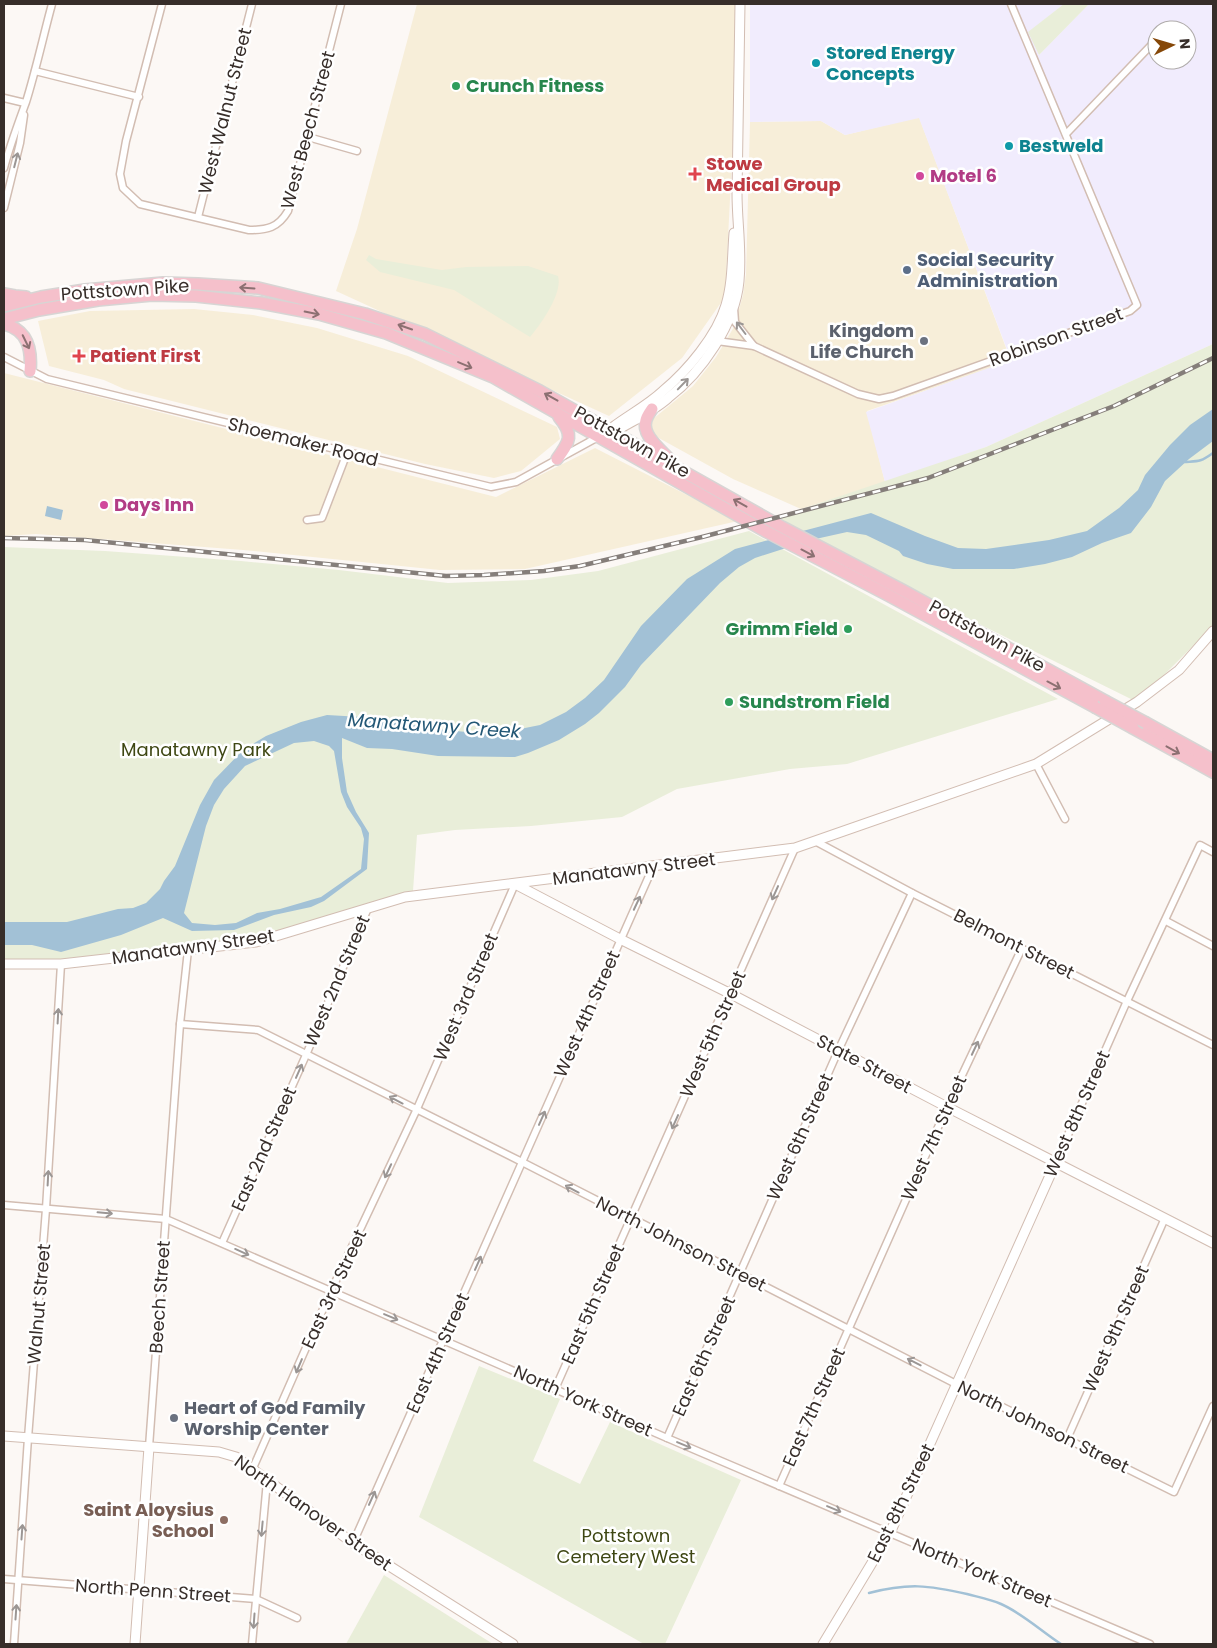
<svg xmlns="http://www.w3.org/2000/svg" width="1217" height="1648" viewBox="0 0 1217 1648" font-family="Poppins,sans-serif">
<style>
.commercial{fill:#f7eed9}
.industrial{fill:#f1ecfd;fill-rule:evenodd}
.green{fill:#e9eed9}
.water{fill:#a2c1d6;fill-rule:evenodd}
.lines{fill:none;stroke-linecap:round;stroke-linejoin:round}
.stream{stroke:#a2c1d6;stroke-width:2.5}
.street-casing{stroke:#d2bdb2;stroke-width:9}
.secondary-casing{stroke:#d2bdb2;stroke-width:11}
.highway-casing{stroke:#d7d5d4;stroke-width:14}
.street{stroke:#fff;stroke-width:6}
.secondary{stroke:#fff;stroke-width:9}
.highway{stroke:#f5c0cb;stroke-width:11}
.rail-casing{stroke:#857e7a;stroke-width:4.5}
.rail{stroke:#fff;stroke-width:2.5;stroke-dasharray:8;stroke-linecap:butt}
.highway-bridge-casing{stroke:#d7d5d4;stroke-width:14;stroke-linecap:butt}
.highway-bridge{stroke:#f5c0cb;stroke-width:11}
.oneway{stroke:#9b9694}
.oneway2{stroke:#8c7072}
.culture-dot{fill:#0f9aa8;stroke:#fff;stroke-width:2}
.leisure-dot{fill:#2e9e5b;stroke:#fff;stroke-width:2}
.health-dot{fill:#e0444e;stroke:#fff;stroke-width:2}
.hotel-dot{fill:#d1479c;stroke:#fff;stroke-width:2}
.service-dot{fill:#5c6f8a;stroke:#fff;stroke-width:2}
.worship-dot{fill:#6b7280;stroke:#fff;stroke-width:2}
.education-dot{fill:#8d6e63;stroke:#fff;stroke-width:2}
.labels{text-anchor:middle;stroke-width:5;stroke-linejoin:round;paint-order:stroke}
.culture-label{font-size:18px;font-weight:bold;fill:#0d838f;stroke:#fff;text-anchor:start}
.leisure-label{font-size:18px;font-weight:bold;fill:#27864d;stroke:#fff;text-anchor:start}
.street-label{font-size:18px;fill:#372e2a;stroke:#fff}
.health-label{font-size:18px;font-weight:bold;fill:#be3a42;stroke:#fff;text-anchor:start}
.hotel-label{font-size:18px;font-weight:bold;fill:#b23c85;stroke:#fff;text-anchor:start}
.service-label{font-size:18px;font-weight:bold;fill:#4e5e75;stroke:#fff;text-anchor:start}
.worship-label{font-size:18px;font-weight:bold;fill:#5b616d;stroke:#fff;text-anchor:end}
.park-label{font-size:18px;fill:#3e4713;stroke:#fff}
.education-label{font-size:18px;font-weight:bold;fill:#785e54;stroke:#fff;text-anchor:end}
.water-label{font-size:19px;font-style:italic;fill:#235775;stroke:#fff}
</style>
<rect width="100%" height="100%" fill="#fcf8f5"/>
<!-- commercial -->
<g class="commercial">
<path d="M417 4H740L725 297 682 358 609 416 336 291 357 229Z"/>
<path d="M919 117 1011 361 867 411 885 482 801 509 733 479 657 437 651 429 653 419 693 386 716 357 734 327 743 295 746 274 750 122 821 121 845 135Z"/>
<path d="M194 309 253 315 317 328 408 356 557 427 560 439 521 471 494 478 425 464 124 389 104 380 49 366 38 321 90 311Z"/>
<path d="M4 373 496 497 595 448 738 521 525 569 440 570 243 550 36 534 4 536Z"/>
</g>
<!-- industrial -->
<path class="industrial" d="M750 4H1064L1029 32 1039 55 1089 4H1213V344L986 447 885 482 866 412 1011 360 919 118 845 135 821 121 750 122ZM1157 30H1187V60H1157Z"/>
<!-- green -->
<g class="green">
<path d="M1064 4H1089L1039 55 1028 32Z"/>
<path d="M369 255 376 259 442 270 466 267 528 266 558 276C563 293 541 324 530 337L454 290 380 272 366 260Z"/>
<path d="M1213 344V626L1137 702 769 520 986 447Z"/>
<path d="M749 531 1058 699 847 764 790 769 677 789 622 817 531 826 455 830 417 835 413 891 268 934 234 940 60 959 4 960V547L105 551 241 561 339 570 448 583 531 580 598 571Z"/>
<path d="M479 1366 560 1399 533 1461 580 1484 610 1422 741 1480 665 1644H644L419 1517Z"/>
<path d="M384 1575 493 1644H346Z"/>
</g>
<!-- water -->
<g class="water">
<path d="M1213 409V441L1189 459 1165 481 1151 507 1131 533 1102 543 1072 557 1045 564 1014 569H953L927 564 903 556 899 551 866 535 847 532 811 540 755 558 739 567 720 583 641 665 625 687 599 713 585 724 559 740 528 753 515 757 438 756 392 749 367 748 342 738V758L347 792 356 812 369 833 367 869 324 901 311 907 274 915 234 930 192 931 163 918 121 935 61 952 32 945H4V922H67L118 909 133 908 146 903 160 889 164 881 175 866 200 805 214 780 243 750 266 736 301 722 327 715 379 718 428 728 466 732H492L515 730 540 725 566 712 585 698 604 680 641 626 687 579 735 549 871 513 925 536 958 548 986 549 1049 540 1087 531 1119 508 1138 490 1145 475 1170 445 1190 425ZM314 741 329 746 334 751 341 792 347 807 361 828 364 839 361 869 321 897 280 909 257 913 236 923 215 925 192 923 184 913 206 826 214 805 224 789 245 766 294 743Z"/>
<path d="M47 506 63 510 61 520 45 516Z"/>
</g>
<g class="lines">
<!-- stream -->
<g class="stream">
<path d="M1183 462C1198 461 1199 463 1213 453"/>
<path d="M869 1593C908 1583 928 1585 967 1594 978 1597 990 1599 1001 1604 1022 1613 1041 1631 1061 1644"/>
</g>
<defs>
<g id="street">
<path d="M162 4 126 141 120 174 123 188 140 204 249 230C267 230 278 228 288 211L341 4"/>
<path d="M35 71 139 97"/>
<path d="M4 98 25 103"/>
<path d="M1066 134 1157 39"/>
<path d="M308 137 357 151"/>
<path d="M4 168C10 145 18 124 26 102 36 70 43 37 52 4"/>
<path d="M4 208 20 143 24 115"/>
<path d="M198 217 252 4"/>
<path d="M734 308 735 322 754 346"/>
<path d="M715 339 717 341 754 346 858 394 879 399 893 396 1130 311 1137 305 1011 4"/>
<path d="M4 357 47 379 491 487 516 482 598 437"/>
<path d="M307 520 322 518 347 453"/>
<path d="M1036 764 1065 819"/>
<path d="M815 841 912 893 1213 1045"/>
<path d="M1166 921 1213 946"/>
<path d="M180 1024 258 1030 522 1162 958 1385 1174 1492 1213 1406"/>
<path d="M1056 1162 1127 1001 1200 845 1213 852"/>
<path d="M4 1205 166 1219 667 1438 1150 1644"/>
<path d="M222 1243 306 1055 368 908"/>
<path d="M555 1389 795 848"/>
<path d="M667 1438 838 1051 912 893"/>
<path d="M1067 1439 1165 1218"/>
<path d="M149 1447 180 1024 188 950"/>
<path d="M253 1468 331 1291 416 1111 515 884"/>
<path d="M779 1486 947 1107 1022 948"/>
<path d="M353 1543 653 867"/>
<path d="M4 1579 256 1599 297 1618"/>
<path d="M14 1644 28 1438 46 1209 61 964"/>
<path d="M252 1644 267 1481"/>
</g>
<g id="secondary">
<path d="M613 427C629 415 648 405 663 391 687 371 717 336 726 305 733 282 732 257 734 233"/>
<path d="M608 434 614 432C632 421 652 412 668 398 702 372 735 324 739 281 742 251 737 223 737 193 738 130 739 67 740 4"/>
<path d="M515 884 620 939 731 994 947 1107 1213 1243"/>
<path d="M4 964H61L256 942 405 897 795 848 1036 764 1137 702 1179 670 1213 631"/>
<path d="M4 1436 219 1452 236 1457 353 1543 513 1644"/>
<path d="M135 1644 149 1447"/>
<path d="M823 1644 890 1533 1056 1162"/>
</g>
<g id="highway">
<path d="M4 294 15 296 26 297"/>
<path d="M4 306 41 297 85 290 163 283 198 284 258 288 365 314 425 334 540 391 782 527 904 591 1105 701"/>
<path d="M4 319 39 310 98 300 152 295 196 296 261 303 319 314 386 333 493 377 765 531 888 595 1095 707"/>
<path d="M4 324C28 330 32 349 30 371"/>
<path d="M652 409C650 412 647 416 646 420 641 435 661 450 670 460"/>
<path d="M557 459C570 441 574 435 559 417"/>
<path d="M1146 723 1213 760"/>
<path d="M1133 728 1213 772"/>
</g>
</defs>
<!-- street casing -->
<use href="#street" class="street-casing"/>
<!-- secondary casing -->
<use href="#secondary" class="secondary-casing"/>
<!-- highway casing -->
<use href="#highway" class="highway-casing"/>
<!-- street -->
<use href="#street" class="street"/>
<!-- secondary -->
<use href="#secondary" class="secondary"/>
<!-- highway -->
<use href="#highway" class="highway"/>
<defs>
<path id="rail" d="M4 538 85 540 446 576 484 575 544 571 580 566 702 537 928 478 1114 406 1213 358"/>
</defs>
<!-- rail casing -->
<use href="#rail" class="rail-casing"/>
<!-- rail -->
<use href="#rail" class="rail"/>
<defs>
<g id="highway-bridge">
<path d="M1105 701 1146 723"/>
<path d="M1095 707 1133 728"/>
</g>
</defs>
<!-- highway-bridge casing -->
<use href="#highway-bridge" class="highway-bridge-casing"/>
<!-- highway-bridge -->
<use href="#highway-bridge" class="highway-bridge"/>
</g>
<!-- one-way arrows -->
<defs><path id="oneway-shaft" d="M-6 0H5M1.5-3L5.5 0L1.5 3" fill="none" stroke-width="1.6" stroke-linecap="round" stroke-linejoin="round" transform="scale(1.25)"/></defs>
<g class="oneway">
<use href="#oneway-shaft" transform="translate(16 160) rotate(-76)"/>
<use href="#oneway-shaft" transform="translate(741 328) rotate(-127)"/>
<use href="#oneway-shaft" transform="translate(683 384) rotate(-46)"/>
<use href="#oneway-shaft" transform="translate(775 893) rotate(114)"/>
<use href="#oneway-shaft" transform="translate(637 903) rotate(-65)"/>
<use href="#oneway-shaft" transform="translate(58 1016) rotate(-87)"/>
<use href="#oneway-shaft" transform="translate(975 1048) rotate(-65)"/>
<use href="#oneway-shaft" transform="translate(299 1071) rotate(-66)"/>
<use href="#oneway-shaft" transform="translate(396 1100) rotate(-152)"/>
<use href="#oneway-shaft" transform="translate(542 1118) rotate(-66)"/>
<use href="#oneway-shaft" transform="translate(675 1122) rotate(114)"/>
<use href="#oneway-shaft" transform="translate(388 1171) rotate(115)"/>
<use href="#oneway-shaft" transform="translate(48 1178) rotate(-87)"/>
<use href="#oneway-shaft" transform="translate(572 1189) rotate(-152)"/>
<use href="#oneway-shaft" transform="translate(105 1213) rotate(5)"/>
<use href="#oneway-shaft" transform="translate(242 1252) rotate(24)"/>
<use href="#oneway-shaft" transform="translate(478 1263) rotate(-66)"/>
<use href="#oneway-shaft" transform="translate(391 1317) rotate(23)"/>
<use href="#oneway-shaft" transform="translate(914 1362) rotate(-153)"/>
<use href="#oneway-shaft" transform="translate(299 1366) rotate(113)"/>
<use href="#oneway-shaft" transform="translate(684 1445) rotate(23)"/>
<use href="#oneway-shaft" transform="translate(372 1498) rotate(-66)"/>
<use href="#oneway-shaft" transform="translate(834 1509) rotate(23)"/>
<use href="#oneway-shaft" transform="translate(262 1529) rotate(95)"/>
<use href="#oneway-shaft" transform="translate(22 1532) rotate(-86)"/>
<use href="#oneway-shaft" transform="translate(16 1612) rotate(-86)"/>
<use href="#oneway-shaft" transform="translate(254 1621) rotate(94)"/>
</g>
<g class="oneway2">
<use href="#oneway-shaft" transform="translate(247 288) rotate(-176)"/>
<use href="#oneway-shaft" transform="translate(312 313) rotate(11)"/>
<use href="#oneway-shaft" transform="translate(405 327) rotate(-161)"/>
<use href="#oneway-shaft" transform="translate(26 342) rotate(64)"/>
<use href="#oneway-shaft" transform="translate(465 365) rotate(23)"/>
<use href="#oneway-shaft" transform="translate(551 397) rotate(-151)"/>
<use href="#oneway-shaft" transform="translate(740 503) rotate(-151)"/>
<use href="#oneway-shaft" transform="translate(808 553) rotate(28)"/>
<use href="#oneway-shaft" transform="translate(1054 685) rotate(28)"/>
<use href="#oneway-shaft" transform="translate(1173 750) rotate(29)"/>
</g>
<!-- markers -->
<g class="culture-dot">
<circle cx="816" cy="63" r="5"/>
<circle cx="1009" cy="146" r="5"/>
</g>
<g class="leisure-dot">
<circle cx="456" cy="86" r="5"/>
<circle cx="848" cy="629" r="5"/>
<circle cx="729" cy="702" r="5"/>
</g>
<g class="health-dot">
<path d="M692.5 166.5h5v5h5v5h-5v5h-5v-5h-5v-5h5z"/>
<path d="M76.5 348.5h5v5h5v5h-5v5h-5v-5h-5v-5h5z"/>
</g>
<g class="hotel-dot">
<circle cx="920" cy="176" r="5"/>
<circle cx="104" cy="505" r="5"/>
</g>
<circle class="service-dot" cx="907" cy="270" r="5"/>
<g class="worship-dot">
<circle cx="924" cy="341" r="5"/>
<circle cx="174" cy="1418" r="5"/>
</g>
<circle class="education-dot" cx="224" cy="1520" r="5"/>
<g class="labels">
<!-- culture labels -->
<g class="culture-label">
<text x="826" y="59">Stored Energy<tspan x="826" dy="21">Concepts</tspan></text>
<text x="1019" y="152">Bestweld</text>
</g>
<!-- leisure labels -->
<g class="leisure-label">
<text x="466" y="92">Crunch Fitness</text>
<text x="838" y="635" text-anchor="end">Grimm Field</text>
<text x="739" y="708">Sundstrom Field</text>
</g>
<!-- street labels -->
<g class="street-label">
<text transform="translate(225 111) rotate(-76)" y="6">West Walnut Street</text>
<text transform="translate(308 130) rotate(-75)" y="6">West Beech Street</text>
<text transform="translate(125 290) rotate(-4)" y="6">Pottstown Pike</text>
<text transform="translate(1056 337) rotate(-20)" y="6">Robinson Street</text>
<text transform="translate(303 442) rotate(14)" y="6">Shoemaker Road</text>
<text transform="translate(632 442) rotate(29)" y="6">Pottstown Pike</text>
<text transform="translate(987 636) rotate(29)" y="6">Pottstown Pike</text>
<text transform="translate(634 869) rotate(-7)" y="6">Manatawny Street</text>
<text transform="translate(1014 944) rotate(27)" y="6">Belmont Street</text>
<text transform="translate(193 947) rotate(-8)" y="6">Manatawny Street</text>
<text transform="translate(337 981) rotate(-67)" y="6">West 2nd Street</text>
<text transform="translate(466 997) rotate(-67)" y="6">West 3rd Street</text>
<text transform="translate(587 1014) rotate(-66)" y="6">West 4th Street</text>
<text transform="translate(713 1034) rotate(-66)" y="6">West 5th Street</text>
<text transform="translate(864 1064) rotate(28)" y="6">State Street</text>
<text transform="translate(1077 1114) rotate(-66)" y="6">West 8th Street</text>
<text transform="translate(800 1137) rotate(-66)" y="6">West 6th Street</text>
<text transform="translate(934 1138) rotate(-66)" y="6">West 7th Street</text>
<text transform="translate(264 1149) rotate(-66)" y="6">East 2nd Street</text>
<text transform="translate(681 1244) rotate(27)" y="6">North Johnson Street</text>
<text transform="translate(334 1289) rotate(-65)" y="6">East 3rd Street</text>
<text transform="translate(160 1297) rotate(-86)" y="6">Beech Street</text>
<text transform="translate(39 1304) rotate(-85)" y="6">Walnut Street</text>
<text transform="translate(593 1304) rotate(-66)" y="6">East 5th Street</text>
<text transform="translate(1116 1329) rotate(-66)" y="6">West 9th Street</text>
<text transform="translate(438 1353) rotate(-66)" y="6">East 4th Street</text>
<text transform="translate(704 1356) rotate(-66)" y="6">East 6th Street</text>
<text transform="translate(583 1401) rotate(24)" y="6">North York Street</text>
<text transform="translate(814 1407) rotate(-66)" y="6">East 7th Street</text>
<text transform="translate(1043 1427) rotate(26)" y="6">North Johnson Street</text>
<text transform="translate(901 1503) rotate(-64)" y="6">East 8th Street</text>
<text transform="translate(313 1513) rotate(35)" y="6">North Hanover Street</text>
<text transform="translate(982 1573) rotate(23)" y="6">North York Street</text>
<text transform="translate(153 1591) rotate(4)" y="6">North Penn Street</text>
</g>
<!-- health labels -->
<g class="health-label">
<text x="706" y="170">Stowe<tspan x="706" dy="21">Medical Group</tspan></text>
<text x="90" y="362">Patient First</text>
</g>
<!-- hotel labels -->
<g class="hotel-label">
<text x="930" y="182">Motel 6</text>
<text x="114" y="511">Days Inn</text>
</g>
<!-- service labels -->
<g class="service-label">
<text x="917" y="266">Social Security<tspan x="917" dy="21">Administration</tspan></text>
</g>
<!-- worship labels -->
<g class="worship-label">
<text x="914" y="337">Kingdom<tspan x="914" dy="21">Life Church</tspan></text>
<text x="184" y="1414" text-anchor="start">Heart of God Family<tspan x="184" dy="21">Worship Center</tspan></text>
</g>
<!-- park labels -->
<g class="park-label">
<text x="196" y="756">Manatawny Park</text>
<text x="626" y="1542">Pottstown<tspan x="626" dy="21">Cemetery West</tspan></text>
</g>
<!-- education labels -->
<g class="education-label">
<text x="214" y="1516">Saint Aloysius<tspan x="214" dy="21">School</tspan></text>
</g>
<!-- water labels -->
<g class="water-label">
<text transform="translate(434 725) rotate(4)" y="7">Manatawny Creek</text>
</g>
</g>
<!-- border -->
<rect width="1217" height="1648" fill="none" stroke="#372e2a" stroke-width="10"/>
<!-- north arrow -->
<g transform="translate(1172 45) rotate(85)"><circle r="24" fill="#ffffff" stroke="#afabaa"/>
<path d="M0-4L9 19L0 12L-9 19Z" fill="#854708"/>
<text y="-8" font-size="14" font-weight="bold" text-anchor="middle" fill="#372e2a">N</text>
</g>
</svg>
